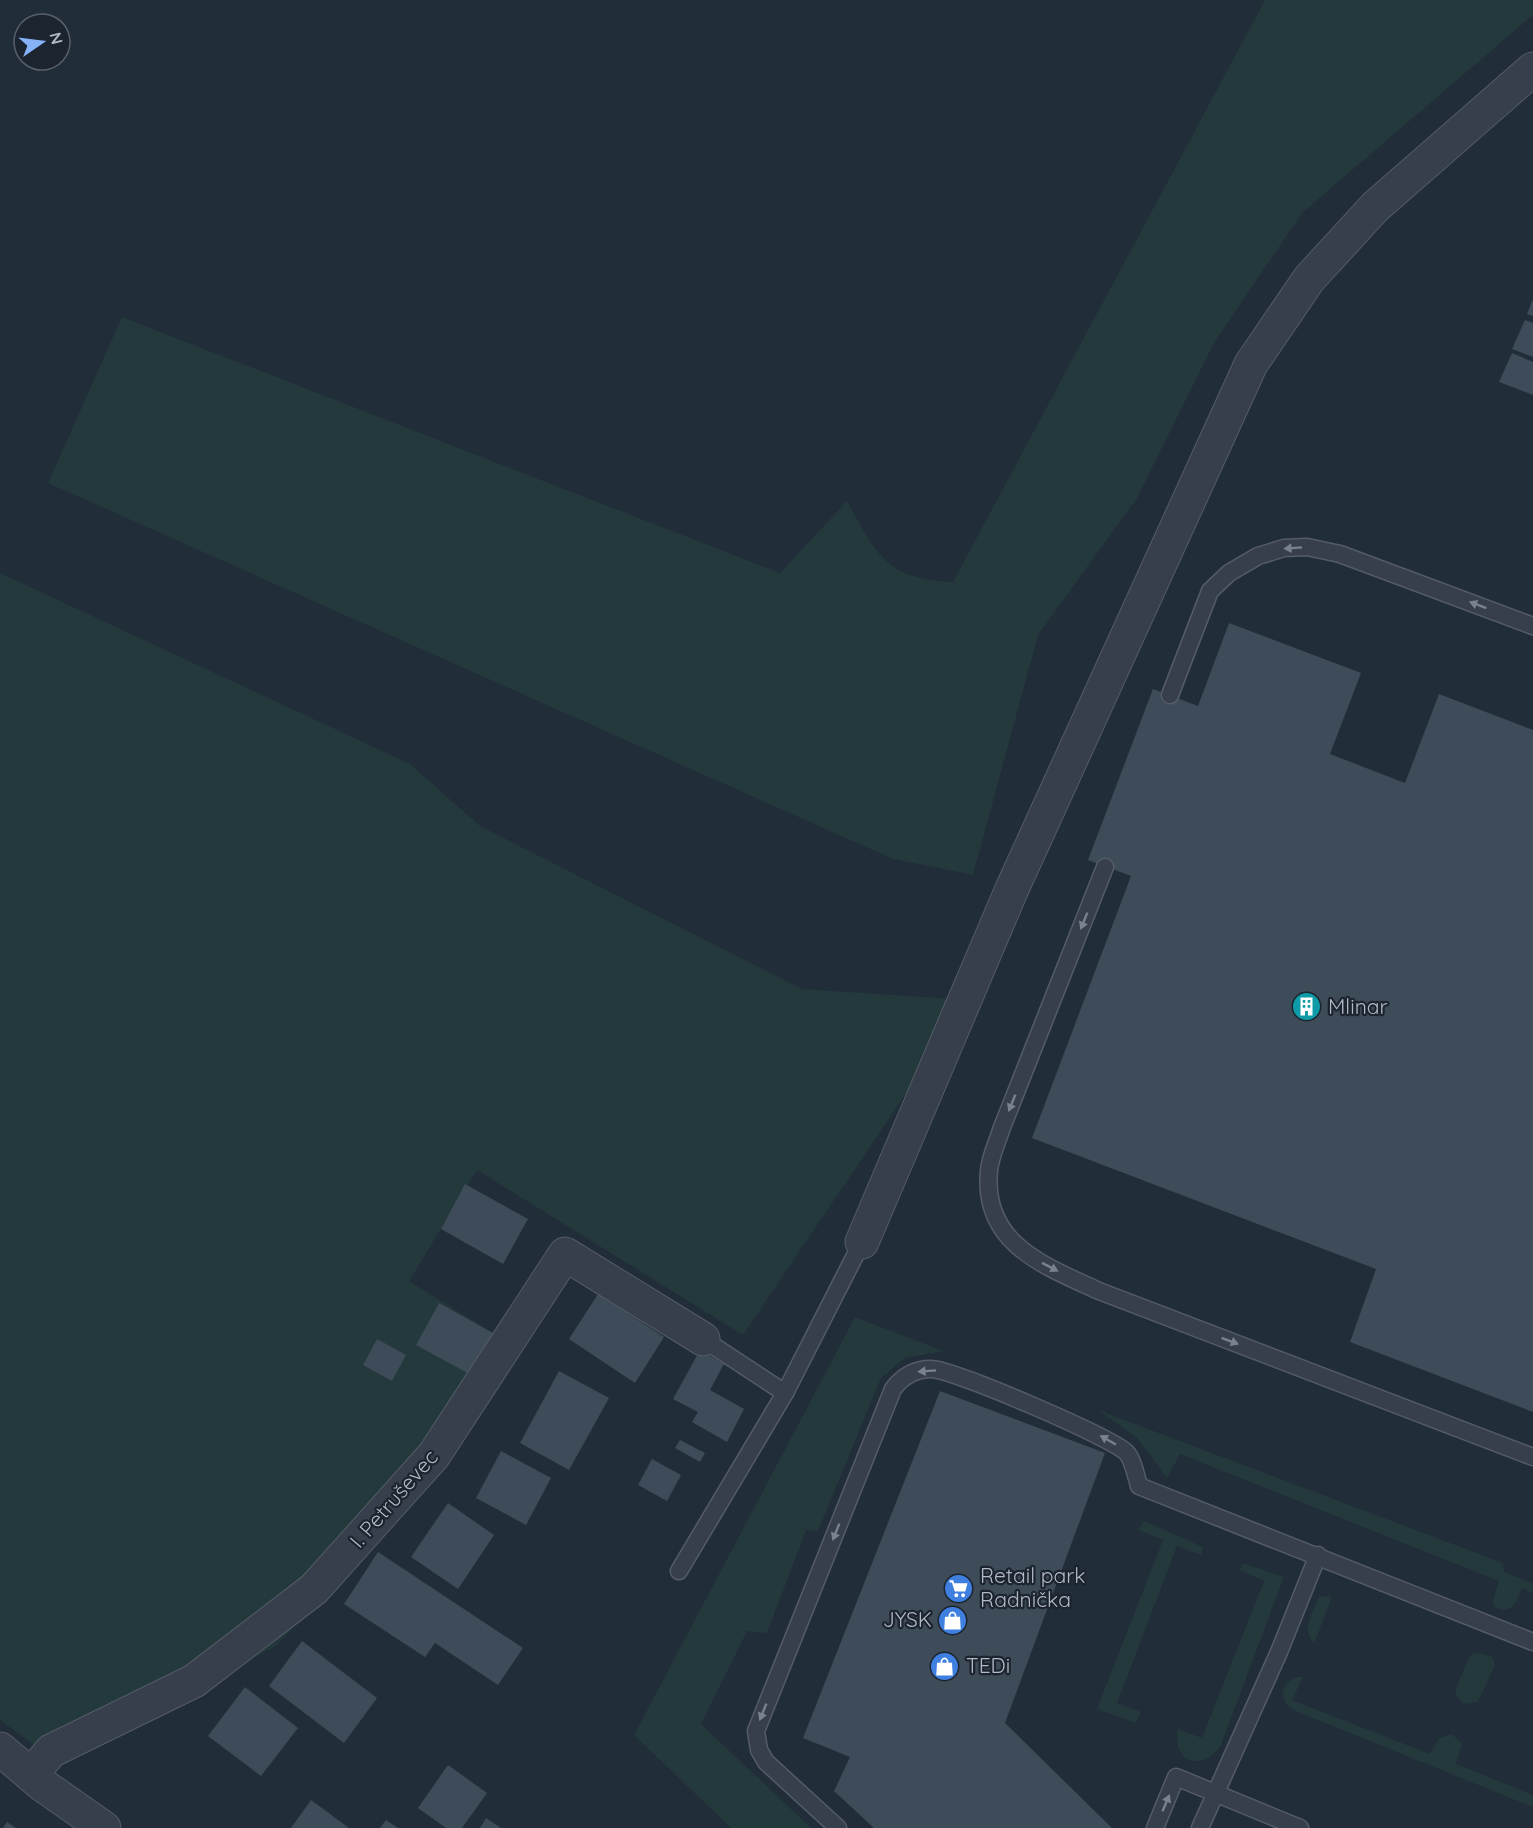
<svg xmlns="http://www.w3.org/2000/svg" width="1533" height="1828" viewBox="0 0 1533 1828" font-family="Quicksand,sans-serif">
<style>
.green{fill:#24393b}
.building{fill:#3e4b59}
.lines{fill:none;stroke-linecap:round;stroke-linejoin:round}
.service-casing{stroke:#545c68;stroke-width:19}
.minor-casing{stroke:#545c68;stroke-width:35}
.tertiary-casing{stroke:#545c68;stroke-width:35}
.service{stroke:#363f4b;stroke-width:16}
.minor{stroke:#363f4b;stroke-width:33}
.tertiary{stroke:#363f4b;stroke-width:33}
.oneway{fill:#7a828f}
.labels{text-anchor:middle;stroke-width:4.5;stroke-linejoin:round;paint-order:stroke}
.poi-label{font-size:21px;fill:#b1b9c6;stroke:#1b242f;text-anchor:start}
.street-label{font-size:21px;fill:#b1b9c6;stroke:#1b242f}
</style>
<rect width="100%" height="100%" fill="#222d3a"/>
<!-- green -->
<g class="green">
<path d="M1265 0H1533V15L1302 213 1214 343 1137 498 1038 635 973 875 893 859 48 483 122 317 780 573 847 501C877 555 886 579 953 582Z"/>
<path d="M0 573 410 764 480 826 802 989 969 1000 743 1335 477 1170 409 1281 493 1333 441 1467 277 1645 58 1763 0 1720Z"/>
<path d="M855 1317 943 1351 905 1358 881 1378 818 1531 806 1530 767 1633 747 1631 701 1724 811 1828H731L634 1735Z"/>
<path d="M1098 1410 1503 1563 1504 1572 1533 1584V1593L1522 1588C1516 1603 1512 1615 1494 1607L1493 1601 1499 1581 1180 1454 1167 1478 1137 1438Z"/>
<path d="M1144 1521 1203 1547 1201 1555 1177 1546 1117 1703 1141 1712 1136 1723 1097 1709 1163 1540 1138 1530Z"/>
<path d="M1243 1563 1284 1577 1221 1745C1201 1775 1171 1760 1178 1729L1202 1738 1264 1581 1240 1570Z"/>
<path d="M1325 1596 1332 1597 1314 1644C1301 1629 1312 1614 1319 1597Z"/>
<path d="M1474 1652 1492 1656 1495 1665 1478 1702 1464 1704 1456 1696V1688L1470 1656Z"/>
<path d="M1295 1677H1303L1292 1700 1430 1754 1439 1738 1452 1734 1462 1744 1456 1764 1533 1795V1807L1293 1710C1278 1698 1280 1687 1295 1677Z"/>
</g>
<!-- building -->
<g class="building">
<path d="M1533 299V316L1527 314Z"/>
<path d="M1525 320 1533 323V357L1512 349Z"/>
<path d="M1512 353 1533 362V395L1499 382Z"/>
<path d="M1229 623 1361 673 1330 754 1405 783 1439 694 1533 730V1412L1350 1342 1376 1269 1032 1138 1131 876 1088 860 1153 689 1198 706Z"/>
<path d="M465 1184 528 1219 503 1264 441 1229Z"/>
<path d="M598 1294 664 1337 635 1383 569 1339Z"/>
<path d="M439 1303 493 1333 471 1375 416 1345Z"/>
<path d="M377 1339 406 1355 392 1381 363 1365Z"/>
<path d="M700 1350 724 1364 710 1390 744 1409 727 1442 692 1422 698 1412 673 1399Z"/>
<path d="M559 1371 609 1398 569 1470 520 1443Z"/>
<path d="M940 1391 1105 1453 1005 1723 1112 1828H874L834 1791 850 1757 803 1738Z"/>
<path d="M680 1440 705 1453 700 1462 675 1448Z"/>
<path d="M501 1451 551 1478 526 1525 476 1498Z"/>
<path d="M652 1459 681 1475 667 1501 638 1485Z"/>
<path d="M448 1503 494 1535 458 1589 411 1557Z"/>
<path d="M378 1552 523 1648 498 1685 435 1643 425 1657 344 1604Z"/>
<path d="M302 1641 377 1698 344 1743 269 1686Z"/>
<path d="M245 1687 298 1728 261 1776 208 1736Z"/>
<path d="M448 1765 487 1793 462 1828H446L418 1808Z"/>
<path d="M311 1800 349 1828H291Z"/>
<path d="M486 1818 501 1828H480Z"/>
<path d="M386 1820 398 1828H380Z"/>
<path d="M7 1822 16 1828H3Z"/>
</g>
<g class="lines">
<defs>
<g id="service">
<path d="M1170 695 1210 591 1229 573 1258 556 1284 548 1307 547 1340 554 1533 626"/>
<path d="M1105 867 1001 1130C997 1143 990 1157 989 1171 982 1244 1045 1266 1099 1291L1533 1457"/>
<path d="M703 1339 785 1393"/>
<path d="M679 1571 785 1393 862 1242"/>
<path d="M838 1828 766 1762 759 1750 756 1731 893 1389C902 1377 914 1369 931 1369 953 1369 1110 1437 1126 1452 1133 1459 1136 1476 1139 1486L1533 1642"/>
<path d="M1155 1828 1176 1777 1300 1828"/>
<path d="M1200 1828 1279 1652 1318 1555"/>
</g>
<g id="minor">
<path d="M862 1242 1011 891 1251 364 1309 279 1375 207 1533 69"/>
<path d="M31 1775 51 1751 194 1681 314 1589 434 1455 565 1254 703 1339"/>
</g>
<path id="tertiary" d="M0 1749 44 1786 104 1828"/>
</defs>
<!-- service casing -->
<use href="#service" class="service-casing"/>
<!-- minor casing -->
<use href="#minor" class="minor-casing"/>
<!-- tertiary casing -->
<use href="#tertiary" class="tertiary-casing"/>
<!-- service -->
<use href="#service" class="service"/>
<!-- minor -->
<use href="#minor" class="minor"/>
<!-- tertiary -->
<use href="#tertiary" class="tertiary"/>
</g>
<!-- one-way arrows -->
<defs><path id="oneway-solid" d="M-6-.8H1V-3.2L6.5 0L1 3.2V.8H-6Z" transform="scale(1.5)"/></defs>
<g class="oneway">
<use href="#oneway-solid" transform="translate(1293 548) rotate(176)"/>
<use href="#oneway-solid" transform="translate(1478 605) rotate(-159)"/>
<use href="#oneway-solid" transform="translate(1084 921) rotate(112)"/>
<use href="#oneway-solid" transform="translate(1012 1103) rotate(112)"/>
<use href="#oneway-solid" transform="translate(1050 1267) rotate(27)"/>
<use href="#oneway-solid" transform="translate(1230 1341) rotate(21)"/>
<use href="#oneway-solid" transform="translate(927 1371) rotate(176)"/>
<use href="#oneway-solid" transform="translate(1108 1440) rotate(-150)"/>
<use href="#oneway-solid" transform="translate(836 1532) rotate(112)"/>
<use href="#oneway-solid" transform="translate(763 1712) rotate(112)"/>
<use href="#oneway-solid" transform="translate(1166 1803) rotate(-67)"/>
</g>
<!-- icons -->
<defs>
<symbol id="building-disc" viewBox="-11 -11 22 22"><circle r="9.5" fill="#0f9aa8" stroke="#1b242f"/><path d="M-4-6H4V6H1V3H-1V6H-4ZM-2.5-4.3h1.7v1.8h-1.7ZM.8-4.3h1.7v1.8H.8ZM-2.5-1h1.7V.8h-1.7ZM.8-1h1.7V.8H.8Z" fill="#fff"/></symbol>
<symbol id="supermarket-disc" viewBox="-11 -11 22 22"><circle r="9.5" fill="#3f7fe0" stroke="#1b242f"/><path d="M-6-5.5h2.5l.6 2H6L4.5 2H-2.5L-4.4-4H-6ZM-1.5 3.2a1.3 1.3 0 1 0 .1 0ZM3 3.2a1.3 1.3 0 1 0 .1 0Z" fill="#fff"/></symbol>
<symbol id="shop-disc" viewBox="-11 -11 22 22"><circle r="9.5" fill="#3f7fe0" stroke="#1b242f"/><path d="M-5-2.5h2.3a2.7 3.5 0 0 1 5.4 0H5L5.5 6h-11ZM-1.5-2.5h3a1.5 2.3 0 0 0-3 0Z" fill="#fff"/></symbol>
</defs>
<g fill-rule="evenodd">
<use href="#building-disc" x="1290" y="990" width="33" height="33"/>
<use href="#supermarket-disc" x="942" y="1572" width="33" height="33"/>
<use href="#shop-disc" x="936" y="1604" width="33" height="33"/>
<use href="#shop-disc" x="928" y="1650" width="33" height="33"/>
</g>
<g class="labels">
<!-- poi labels -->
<g class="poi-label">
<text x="1328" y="1014">Mlinar</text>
<text x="980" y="1583">Retail park<tspan x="980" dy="24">Radnička</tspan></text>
<text x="932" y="1627" text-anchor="end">JYSK</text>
<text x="966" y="1673">TEDi</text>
</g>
<!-- street labels -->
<g class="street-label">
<text transform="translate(394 1499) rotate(-49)" y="7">I. Petruševec</text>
</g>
</g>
<!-- north arrow -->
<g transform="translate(42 42) rotate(76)"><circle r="28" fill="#1b242f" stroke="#57606b" stroke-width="1.5"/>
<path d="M0-4.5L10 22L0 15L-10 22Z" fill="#86b2f7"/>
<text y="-9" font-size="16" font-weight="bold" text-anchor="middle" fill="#b1b9c6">N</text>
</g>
</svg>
